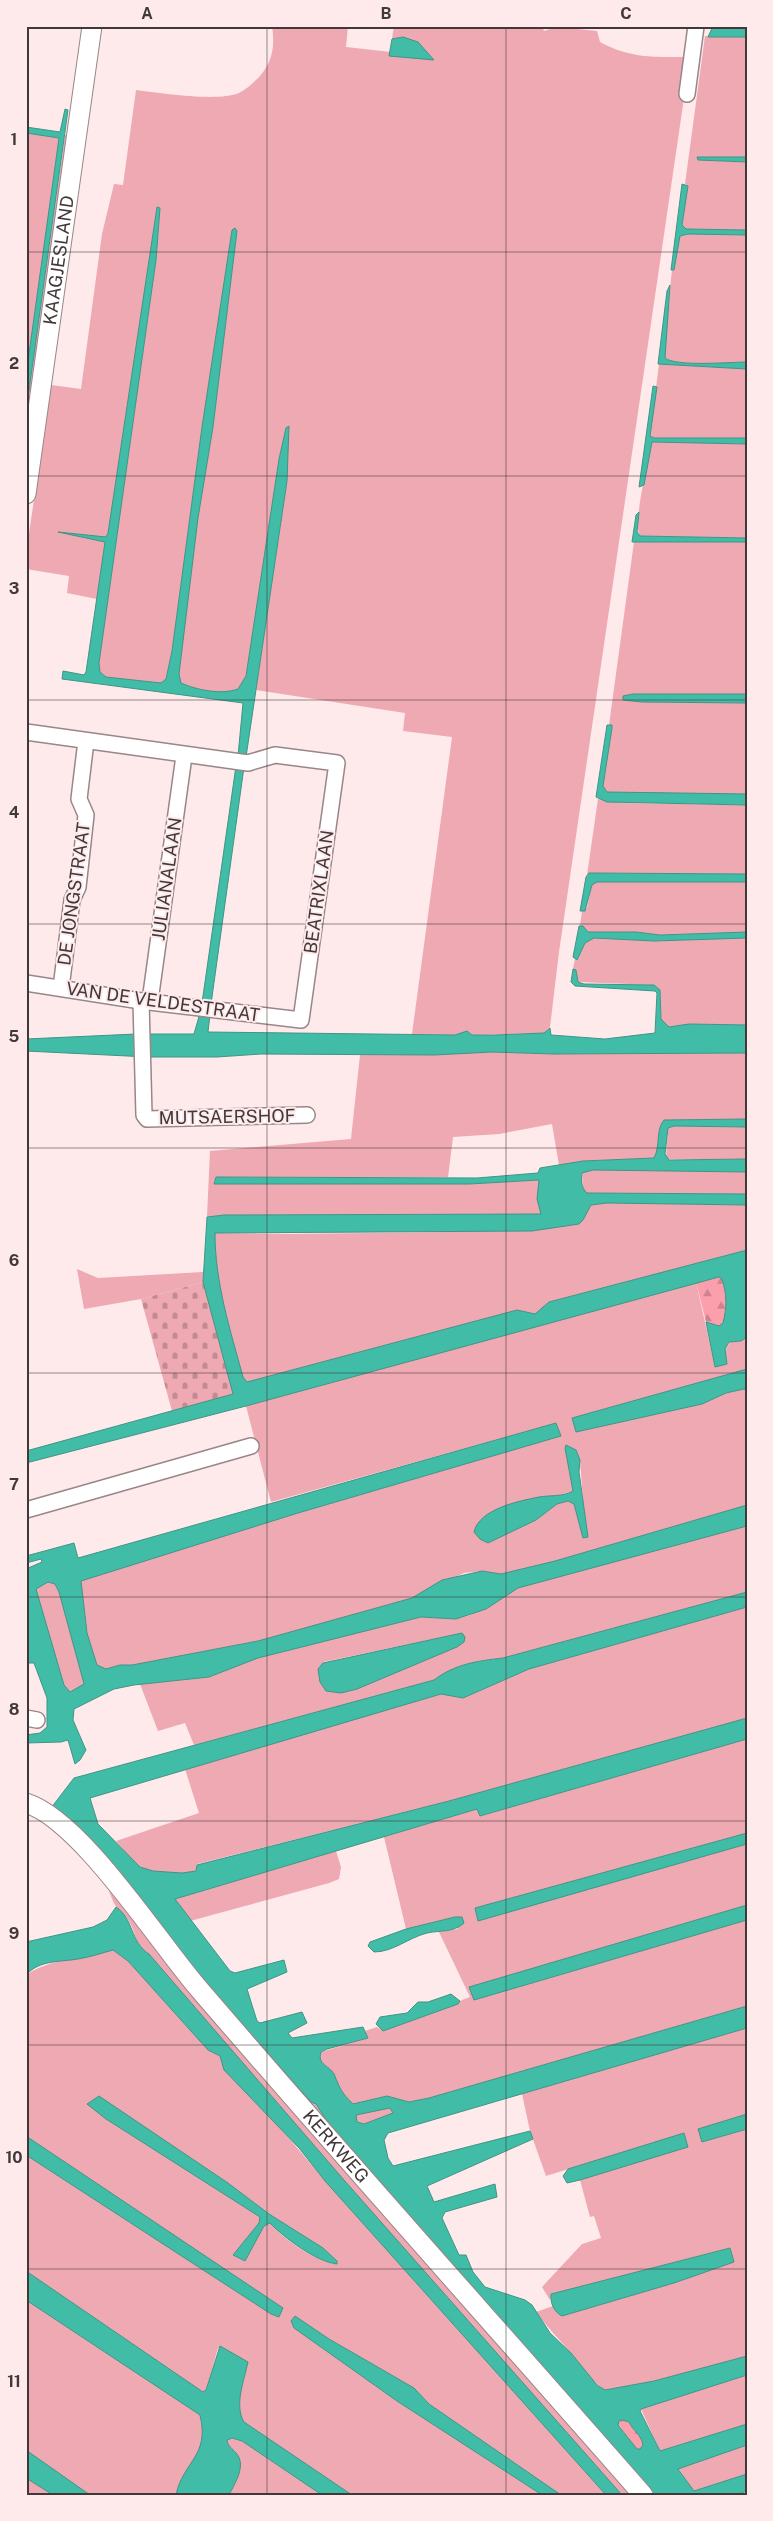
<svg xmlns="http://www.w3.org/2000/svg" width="773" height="2521" viewBox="0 0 773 2521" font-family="'Public Sans',sans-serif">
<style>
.grass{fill:#eea9b2;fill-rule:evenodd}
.forest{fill:url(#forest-firs)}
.cemetery{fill:url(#cemetery-stones)}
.water{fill:#40bca7;stroke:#409486;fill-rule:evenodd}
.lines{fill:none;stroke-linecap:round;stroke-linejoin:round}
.minor-casing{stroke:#998688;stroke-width:18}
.tertiary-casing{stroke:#998688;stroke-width:21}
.minor{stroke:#fff;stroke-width:15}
.tertiary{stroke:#fff;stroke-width:19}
.grid{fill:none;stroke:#413839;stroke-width:1;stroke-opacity:0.55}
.labels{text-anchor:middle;stroke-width:4;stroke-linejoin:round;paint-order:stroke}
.street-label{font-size:18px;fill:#413839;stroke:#fee9eb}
.neatline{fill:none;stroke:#413839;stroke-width:2}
.grid-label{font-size:16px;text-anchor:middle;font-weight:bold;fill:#413839}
</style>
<defs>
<pattern id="forest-firs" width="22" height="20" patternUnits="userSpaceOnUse" patternTransform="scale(1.25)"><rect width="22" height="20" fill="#fc9fad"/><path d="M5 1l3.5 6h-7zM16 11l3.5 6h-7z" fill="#ce838e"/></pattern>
<pattern id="cemetery-stones" width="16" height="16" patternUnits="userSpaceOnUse" patternTransform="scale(1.25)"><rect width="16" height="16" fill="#eea9b2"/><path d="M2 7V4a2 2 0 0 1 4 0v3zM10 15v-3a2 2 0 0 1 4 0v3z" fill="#c28b92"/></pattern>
</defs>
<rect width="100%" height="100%" fill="#fee9eb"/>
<!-- grass -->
<g class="grass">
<path d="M272 26H348L346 47 391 52 390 55 403 37 392 39 394 26H542L544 31 557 27 597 31 600 42C631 59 656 57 690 57L559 952 550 1027 544 1033 472 1035 467 1031 455 1035 412 1034 452 737 403 731 405 713 256 690 287 481 286 428 279 459 246 676 238 689C221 695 197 690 181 683L179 674 181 650 198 518 213 427 237 231 235 228 232 230 202 427 172 651 166 679 161 683 106 677 100 672 99 663 156 260 160 208 157 207 108 533 106 537 65 533 105 542 97 599 67 593 69 576 26 569V554L51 385 81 389 102 234 114 184 123 185 136 90C161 93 217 102 239 93 247 89 254 82 260 76 273 61 275 45 272 26Z"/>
<path d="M705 36 747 37V157H697L698 160 747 162V230L686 229 682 225 688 186 685 184Z"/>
<path d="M26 133 59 138 26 375Z"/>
<path d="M65 135 72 136 26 458V412Z"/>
<path d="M688 234 747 235V362C731 362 676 367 665 358L666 327 672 270H674L680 236Z"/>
<path d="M659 364 747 369V438H654L650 436Z"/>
<path d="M652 442 747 444V538L640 536C632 525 649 459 652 442Z"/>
<path d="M658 541 747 542V694H633L623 697 642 702 747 703V794H614L607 792 603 786 612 725H609L634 542Z"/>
<path d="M598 799 622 803 747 805V874L598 873 587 875Z"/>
<path d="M597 882H747V932L660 935 636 932H588L580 926 582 911 587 908 592 885Z"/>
<path d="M593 938 654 941 747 938V1025L689 1024 669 1027 661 1019 660 990 654 985 578 982 576 971 573 969 575 959 577 960 585 943Z"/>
<path d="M492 1052 553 1054 747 1053V1119L664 1120C655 1131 661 1145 654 1158L583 1161 559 1165 552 1124 499 1134 453 1137 448 1177H216L214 1183 469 1184 540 1180 541 1214 224 1215 207 1217 210 1151 351 1139 360 1055Z"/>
<path d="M674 1126 747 1127V1159H666L668 1128Z"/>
<path d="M593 1170 747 1172V1194L586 1193 583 1189 582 1173Z"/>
<path d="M607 1203 747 1205V1250L549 1302 535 1314 517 1310 247 1382 243 1377C230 1329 215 1283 215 1233L287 1234 532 1231 583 1220 591 1205Z"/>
<path d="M77 1269 98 1278 203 1272V1282L141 1299 84 1309Z"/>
<path d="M696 1282 715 1367 730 1342 741 1341 747 1337V1369L572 1418 576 1432 702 1404 726 1393 744 1389 747 1391V1505L555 1561 501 1574 482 1571 464 1573 412 1598 258 1641 132 1665H120L106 1669 97 1665 87 1633 80 1581 298 1513 561 1436 556 1423 271 1502 246 1406ZM565 1448 576 1454 580 1460 583 1502 577 1516 574 1503 568 1501 557 1504 536 1520 488 1543 484 1516 540 1497 556 1496 573 1491Z"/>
<path d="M747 1526V1592L503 1658C477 1661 455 1664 434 1680L194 1745 185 1723 158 1731 140 1684 209 1677 258 1658 421 1617 456 1619 470 1615 517 1588ZM462 1633 464 1642C451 1651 439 1654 425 1659 396 1670 371 1686 341 1693L323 1662Z"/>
<path d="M48 1582 55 1584 59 1592 84 1685 69 1692 64 1685 36 1589Z"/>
<path d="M747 1607V1718L449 1801 197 1864 196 1871C180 1874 156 1876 141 1867 132 1861 123 1849 116 1841L199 1813 185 1769 441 1694 463 1698 529 1669Z"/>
<path d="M747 1739V1833L475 1908 478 1921 747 1844V1905L470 1987 474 2000 747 1920V2006L429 2098 409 2102 387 2096 353 2104C340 2091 341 2090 334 2074 329 2065 317 2065 321 2052L368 2038 365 2031 377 2027 383 2031 458 2004 460 2001 470 1997 439 1932 458 1929 455 1917 406 1929 384 1837 477 1809 481 1816Z"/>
<path d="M336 1851 341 1867 339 1879 329 1883 190 1921 175 1902V1899Z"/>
<path d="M99 1853 206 1984 311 2102 316 2104 328 2123 653 2495H622L344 2180 149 1954C135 1945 137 1936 130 1923 126 1915 119 1911 115 1905 107 1890 104 1870 99 1853Z"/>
<path d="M113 1950 128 1961 208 2050 220 2056 325 2181 606 2495H561L429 2404 414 2388 329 2339 295 2316 291 2322 294 2328 397 2401 542 2495H352L244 2422C234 2405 244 2381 248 2362L218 2348 206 2390 203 2392 26 2271V2155L271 2314 279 2317 283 2309 26 2136 27 1974C54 1958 83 1958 113 1950ZM99 2096 228 2183 269 2214 323 2248 337 2261 334 2264C312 2258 285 2241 270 2223L264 2226 245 2261 233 2255 259 2223 260 2217 106 2119 88 2104Z"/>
<path d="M747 2028V2114L698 2129 703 2142 747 2129V2356L654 2381 605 2390C590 2381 583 2366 571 2353 559 2339 547 2327 536 2312L553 2306 562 2316 674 2283 733 2262 729 2248 551 2294 550 2300 542 2287 582 2244 601 2238 594 2216 590 2217 580 2180 688 2146 684 2133 546 2176 530 2131 522 2094Z"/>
<path d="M390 2107 393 2113 364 2124 357 2122 355 2115Z"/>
<path d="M26 2300 200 2415C210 2457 184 2460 176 2495H90L26 2450Z"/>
<path d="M747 2375V2424L660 2451 641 2409Z"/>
<path d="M232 2438 242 2441 322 2495H229L238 2477 237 2454 228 2446 227 2440Z"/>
<path d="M747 2445V2474L694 2491 678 2468Z"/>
<path d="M26 2478 53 2495H26Z"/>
</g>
<!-- forest -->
<g class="forest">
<path d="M719 1277 722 1279C727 1295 727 1307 723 1324L719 1326 706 1322 696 1282Z"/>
<path d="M623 2420 629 2422C633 2431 641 2434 643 2445L640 2449H637L618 2424 619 2421Z"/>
</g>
<!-- cemetery -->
<path class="cemetery" d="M203 1282 233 1394 172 1411 141 1299Z"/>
<!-- water -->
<g class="water">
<path d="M713 26H747V37H708Z"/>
<path d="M403 37 418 42 434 60 389 56 392 39Z"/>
<path d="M65 109 68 110 26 412V375L59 138 26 133V127L60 132Z"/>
<path d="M697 157H747V162L698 160Z"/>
<path d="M682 184 688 186 682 225 686 229 747 230V235L688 234 680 236 674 270H671Z"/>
<path d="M157 207 160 208 156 260 99 663 100 672 106 677 161 683 166 679 172 651 202 427 232 230 235 228 237 231 213 427 198 518 179 674 181 683C197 690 221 695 238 689L246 676 279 459 286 428 289 426 287 481 246 757 238 756 243 703 62 679 63 671 84 675 86 672 105 542 58 532 106 537 108 533Z"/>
<path d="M670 285 665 358C676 367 731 362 747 362V369L658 364 667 291Z"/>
<path d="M653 386 657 387 650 436 654 438H747V444L652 442 644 485 639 487Z"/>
<path d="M639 512 637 532 640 536 747 538V542H632L636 515Z"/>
<path d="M633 694H747V703L642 702 623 700V696Z"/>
<path d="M607 725H612V728L603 786 607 792 747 794V805L607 802 596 797Z"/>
<path d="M236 766 244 767 211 1004 202 1003Z"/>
<path d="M589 873 747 874V882H597L592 885 585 911H580L586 877Z"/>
<path d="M579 926H583L588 932H636L660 935 747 932V938L654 941 594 938 585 943 577 960 573 957Z"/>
<path d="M573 969 576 970 578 982 584 984 654 985 660 990 661 1019 669 1027 689 1024 747 1025V1053L553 1054 492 1052 434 1055 261 1054 217 1057H148L26 1051V1039L136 1034H194L200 1013 210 1015 208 1032 455 1035 467 1031 472 1035H495L544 1033 550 1028 551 1035 605 1039 655 1033 657 993 655 991 575 986 571 982Z"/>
<path d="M747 1119V1127L674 1126 668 1128 665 1154 669 1160 747 1159V1172L593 1170 582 1173C581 1180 581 1188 587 1193L747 1194V1205L607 1203 591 1205 583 1220 579 1224 532 1231 215 1233C215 1283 230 1329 243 1377L247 1382 517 1310 535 1314 549 1302 747 1250V1337L741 1341 729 1342 725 1349 727 1364 715 1367 706 1322 719 1326 723 1323C727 1307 727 1295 722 1279L719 1277 246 1406 26 1463V1451L233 1394 203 1282 207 1217 224 1215 541 1214 537 1199 539 1180 469 1184H214L216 1177 477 1178 538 1173 540 1168 583 1161 654 1158C661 1145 655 1131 664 1120Z"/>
<path d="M747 1369V1391L744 1389 726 1393 702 1404 576 1432 572 1418Z"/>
<path d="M556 1423 561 1436 298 1513 81 1581 87 1633 97 1665 106 1669 120 1665H132L258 1641 412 1598 442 1580 482 1571 501 1574 555 1561 747 1505V1526L518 1588 486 1609 456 1619 421 1617 258 1658 209 1677 134 1685 114 1689 74 1709 73 1720 86 1750 80 1760 75 1764 68 1740 61 1742 26 1743V1735L40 1733 47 1727V1698L34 1663H26V1641L28 1640 26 1569 42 1562 41 1559 26 1563V1556L74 1543 78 1558ZM48 1582 55 1584 59 1592 84 1684 70 1692 64 1685 36 1589Z"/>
<path d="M566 1445 576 1450 580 1460 579 1472 588 1537 583 1538 574 1504 568 1501 557 1504 536 1520 488 1543 480 1539 474 1532C479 1509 519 1501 539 1497 551 1495 562 1497 573 1491L565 1448Z"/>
<path d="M747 1592V1607L529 1669 463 1698 441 1694 90 1798 98 1824 140 1867 153 1871 182 1873 196 1871 197 1865 449 1801 747 1718V1739L480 1816 477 1809 175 1899 230 1971 235 1973 284 1960 287 1972 247 1989 257 2021 260 2023 302 2012 307 2023 288 2033 292 2038 363 2027 368 2038 327 2049 321 2052C317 2065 329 2065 334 2074 341 2090 340 2091 353 2104L387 2096 409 2102 429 2098 747 2006V2028L388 2133 384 2140 388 2158 393 2166 530 2131 533 2139 427 2186 434 2202 495 2184 497 2197 445 2212 442 2218 459 2255H466L473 2272 485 2287 525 2300 532 2305 550 2333 571 2353 597 2385 605 2390 654 2381 747 2356V2375L641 2409 640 2411 660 2451 747 2424V2445L678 2469 694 2491 747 2474V2491L736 2495H653L328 2123 316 2104 311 2102 51 1808 74 1778 434 1680C455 1664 477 1661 503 1658ZM390 2108 393 2113 364 2124 357 2122 356 2115ZM623 2420 629 2422C633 2431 641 2434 643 2445L640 2449H637L618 2425 619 2421Z"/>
<path d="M462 1633 465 1637 464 1642 457 1647 357 1689 341 1693 326 1691 320 1682 318 1669 323 1663Z"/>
<path d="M747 1833V1844L478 1921 475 1908Z"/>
<path d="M747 1905V1920L474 2000 469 1987Z"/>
<path d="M116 1907C134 1919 130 1942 149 1954L344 2180 622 2495H606L325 2181 299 2148 224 2070 220 2056 208 2050 128 1961 113 1950C102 1953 90 1957 78 1959 60 1962 39 1960 26 1975V1942L93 1927 107 1920Z"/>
<path d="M455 1917H462L464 1923C453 1933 441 1930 427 1933 408 1938 393 1952 374 1952L368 1946 370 1942 406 1929Z"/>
<path d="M451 1994 460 2001 458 2004 383 2031 376 2024 380 2017 407 2013 418 2002H428Z"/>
<path d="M99 2096 228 2183 269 2214 323 2248 337 2261V2264C317 2262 284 2238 270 2223L264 2226 245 2261 233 2255 259 2223 260 2217 106 2119 87 2104Z"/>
<path d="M747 2114V2129L702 2142 698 2129Z"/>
<path d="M684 2133 688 2147 580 2180 567 2183 563 2176 568 2169Z"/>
<path d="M26 2136 283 2308 279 2317 271 2314 26 2155Z"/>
<path d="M730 2248 734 2262 674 2283 562 2316C554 2312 550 2303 551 2294Z"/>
<path d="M26 2271 203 2392 206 2390 220 2346 248 2362C244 2381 234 2405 244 2422L352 2495H322L242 2441 232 2438 227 2440C228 2447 232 2448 236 2453 247 2465 235 2483 229 2495H176C183 2461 210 2457 200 2415L26 2300Z"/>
<path d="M295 2316 329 2339 414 2388 429 2404 561 2495H542L397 2401 294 2328 291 2321Z"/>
<path d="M26 2450 90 2495H53L26 2478Z"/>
</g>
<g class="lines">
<defs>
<g id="minor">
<path d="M687 94 696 26"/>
<path d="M26 732 248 763 275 755 337 763 301 1020 141 1001 26 983"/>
<path d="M61 988 72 900 78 887 86 815 79 799 86 741"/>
<path d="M141 1001 144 1115 147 1119 307 1115"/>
<path d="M150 1001 184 756"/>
<path d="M26 1510 251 1446"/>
<path d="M26 1718 37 1720"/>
</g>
<g id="tertiary">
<path id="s1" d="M26 494 92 26"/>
<path id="s2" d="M26 1803C81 1820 159 1943 199 1989 345 2159 495 2326 643 2495"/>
</g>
</defs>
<!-- minor casing -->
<use href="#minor" class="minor-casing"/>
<!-- tertiary casing -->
<use href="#tertiary" class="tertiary-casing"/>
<!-- minor -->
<use href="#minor" class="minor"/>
<!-- tertiary -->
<use href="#tertiary" class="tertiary"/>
</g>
<!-- grid -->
<path class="grid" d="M267 26V2495M506 26V2495M26 252H747M26 476H747M26 700H747M26 924H747M26 1148H747M26 1373H747M26 1597H747M26 1821H747M26 2045H747M26 2269H747"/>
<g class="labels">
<!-- street labels -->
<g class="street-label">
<text dy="6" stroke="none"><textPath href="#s1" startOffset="236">KAAGJESLAND</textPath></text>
<text transform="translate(167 879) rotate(-82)" y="6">JULIANALAAN</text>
<text transform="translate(319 892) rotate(-82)" y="6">BEATRIXLAAN</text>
<text transform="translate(74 894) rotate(-82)" y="6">DE JONGSTRAAT</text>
<text transform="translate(163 1002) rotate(8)" y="6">VAN DE VELDESTRAAT</text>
<text transform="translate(227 1117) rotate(-1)" y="6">MUTSAERSHOF</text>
<text dy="6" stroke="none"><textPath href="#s2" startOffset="465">KERKWEG</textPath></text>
</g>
</g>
<!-- border -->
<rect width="773" height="2521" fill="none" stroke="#fee9eb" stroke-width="55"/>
<rect x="28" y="28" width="718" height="2466" class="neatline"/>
<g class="grid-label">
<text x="147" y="19">A</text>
<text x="386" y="19">B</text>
<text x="626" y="19">C</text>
<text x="14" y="145">1</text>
<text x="14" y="369">2</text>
<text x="14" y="594">3</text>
<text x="14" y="818">4</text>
<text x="14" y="1042">5</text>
<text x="14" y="1266">6</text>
<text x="14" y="1490">7</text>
<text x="14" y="1715">8</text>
<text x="14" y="1939">9</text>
<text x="14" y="2163">10</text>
<text x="14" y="2387">11</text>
</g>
</svg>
